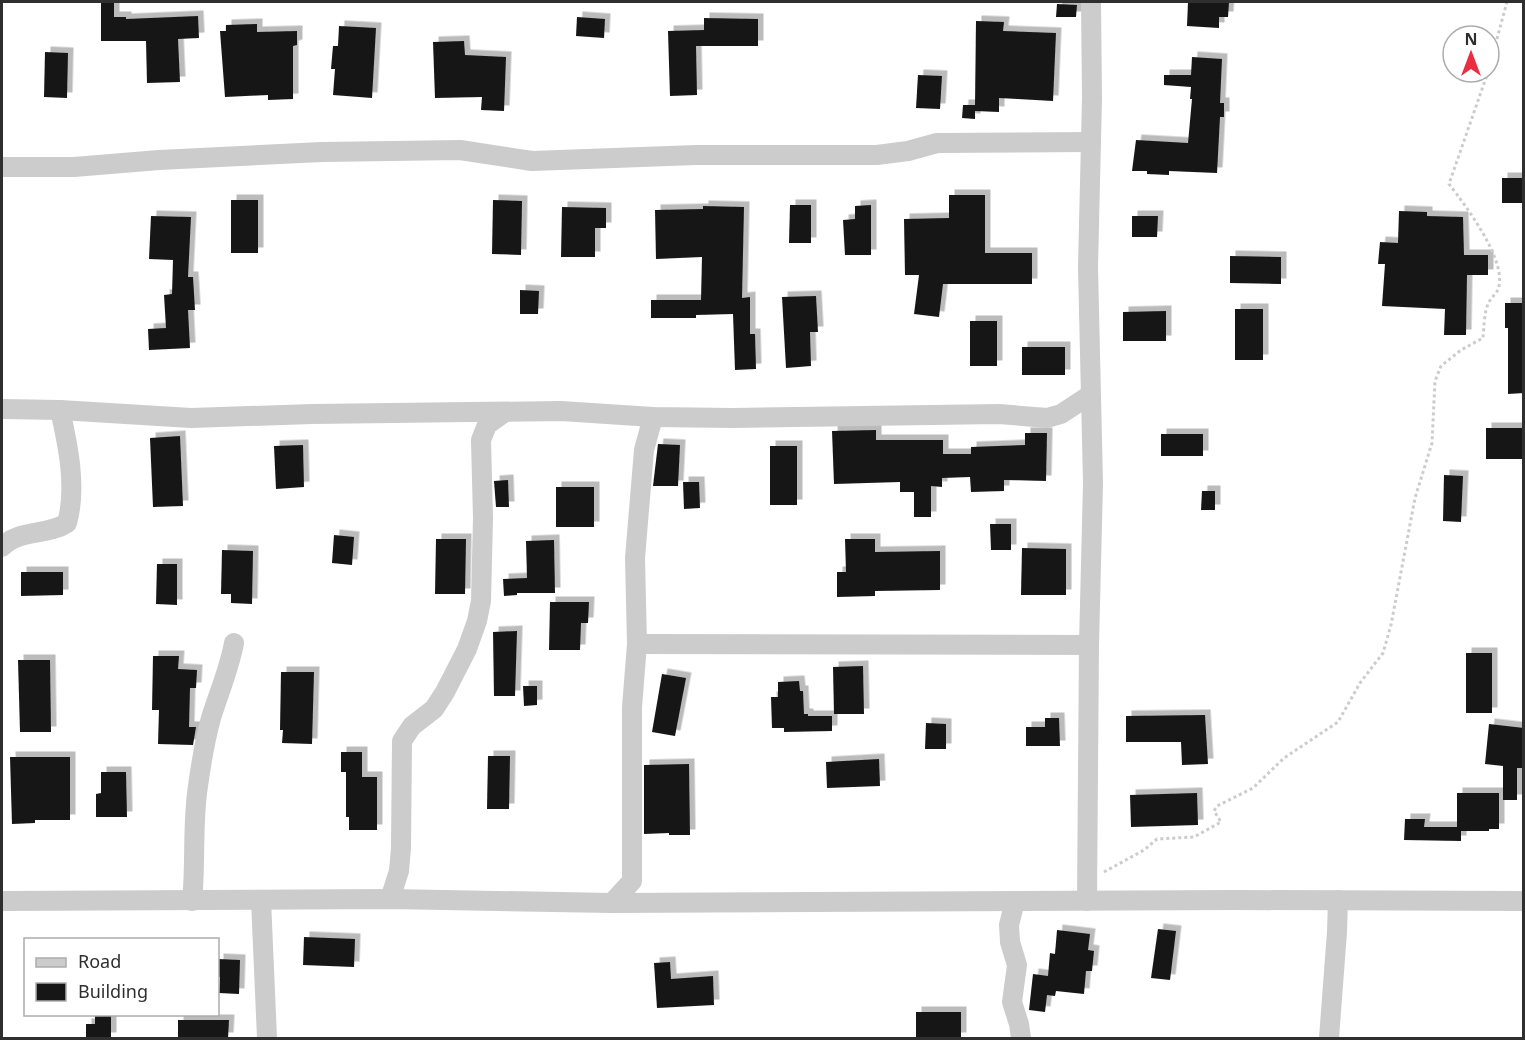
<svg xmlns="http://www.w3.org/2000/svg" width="1525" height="1040" viewBox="0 0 1525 1040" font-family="'Noto Sans',sans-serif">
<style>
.building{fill:#161616;filter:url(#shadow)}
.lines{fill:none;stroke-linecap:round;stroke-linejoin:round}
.path{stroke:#ccc;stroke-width:3;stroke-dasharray:3 3;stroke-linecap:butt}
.street{stroke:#ccc;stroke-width:20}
</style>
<defs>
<filter id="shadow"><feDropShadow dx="5.5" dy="-5.5" stdDeviation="0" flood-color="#0004"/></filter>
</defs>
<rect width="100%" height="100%" fill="#fff"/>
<!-- building -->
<g class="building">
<path d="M101 2H114V17H126V19L198 16 199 38 178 39 180 82 147 83 146 41H101Z"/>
<path d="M1188 2H1229L1228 17H1219V28L1187 26Z"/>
<path d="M1057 4 1077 5 1076 17H1056Z"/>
<path d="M577 17 605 19 604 38 576 36Z"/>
<path d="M704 18 758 19V46H696L697 95 670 96 668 31 704 30Z"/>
<path d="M976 21 1004 22 1003 31 1056 33 1053 101 999 98V112L975 111V119L962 118 963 105H975Z"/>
<path d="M257 24V32L297 31V45L293 46V99L268 100V95L225 97 220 31H226V25Z"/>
<path d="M339 26 376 28 372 98 333 95 335 69H331L333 46H338Z"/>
<path d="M464 41 465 55 506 57 504 111 481 110 482 97 435 98 433 42Z"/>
<path d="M45 52 68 53 67 98 44 97Z"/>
<path d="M1192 57 1222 59 1220 103H1224V117H1220L1217 173 1169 171V175L1147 174V171H1132L1136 140 1188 143 1192 99H1190L1191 87 1164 85V75H1191Z"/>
<path d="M918 75 942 76 940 109 916 108Z"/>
<rect x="1502" y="178" width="22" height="25"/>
<path d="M949 195H985V253H1032V284H943L939 317 914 314 919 275H905L904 219 949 218Z"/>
<rect x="231" y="200" width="27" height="53"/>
<path d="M493 200 522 201 521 255 492 254Z"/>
<path d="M790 205H811V243H789Z"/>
<path d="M871 205V255H845L843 220 855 219V206Z"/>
<path d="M703 206 744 207 742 298 750 297V334H755L756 369 735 370 733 314 696 315V318H651V300H701L702 257 656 259 655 210 703 209Z"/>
<path d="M562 207 606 208V228H595V257H561Z"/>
<path d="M1399 211 1427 212V216L1463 217 1464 255H1488V275H1467L1466 335H1444L1445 309 1382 306 1385 264H1378L1380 242 1398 243Z"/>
<path d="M151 216 191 217 188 277H193L195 310H188L190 348 149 350 148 329 166 328 164 295 172 294 173 260 149 259Z"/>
<path d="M1132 216H1158L1157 237H1132Z"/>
<path d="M1230 256 1281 257V284L1230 283Z"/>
<path d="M520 290 539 291 538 314H520Z"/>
<path d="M816 296 818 332H810L811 366 786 368 782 297Z"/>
<path d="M1505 303H1524V393L1508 394V328H1505Z"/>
<rect x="1235" y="309" width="28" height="51"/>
<path d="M1166 311V341H1123V312Z"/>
<rect x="970" y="321" width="27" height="45"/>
<rect x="1022" y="347" width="43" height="28"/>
<rect x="1486" y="428" width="38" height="31"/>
<path d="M876 430V440H943V454H971V447L1025 445V433H1047L1046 481 1004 480V491L971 492 970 477 942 478V487L931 486V517H914V492H900V482L834 484 832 431Z"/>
<rect x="1161" y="434" width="42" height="22"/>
<path d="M180 436 183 506 153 507 150 438Z"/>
<path d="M658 444 680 445 678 486H653Z"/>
<path d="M303 445 304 487 276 489 274 446Z"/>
<rect x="770" y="446" width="27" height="59"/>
<path d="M1444 475 1463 476 1461 522 1443 521Z"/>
<path d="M508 480 509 507H496L494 481Z"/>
<path d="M683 482H699L700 508 684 509Z"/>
<rect x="556" y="487" width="38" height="40"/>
<path d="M1202 491H1215V510H1201Z"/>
<path d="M990 524H1011V550H991Z"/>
<path d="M334 535 354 537 352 565 332 563Z"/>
<path d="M436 539H466L465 594H435Z"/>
<path d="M845 539H875V552L940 551V590L875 591V596L837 597V572H846Z"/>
<path d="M554 540 555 593H517V595L504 596 503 579 527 578 526 541Z"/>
<path d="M1022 548 1066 549V595H1021Z"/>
<path d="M222 550 253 551 252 604 231 603V594H221Z"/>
<path d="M157 564H177V605L156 604Z"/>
<path d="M21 572H63V595L21 596Z"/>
<path d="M550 602H589L588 623H581L580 650H549Z"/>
<path d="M517 631 515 696H494L493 632Z"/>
<rect x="1466" y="653" width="26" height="60"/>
<path d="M153 656H179L178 669 197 670 196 688H190L189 727H196L193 745 158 744 159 710H152Z"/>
<path d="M18 660H50L51 732H20Z"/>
<path d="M863 666 864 714H834L833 667Z"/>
<path d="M281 672H314L312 744 282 743 283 730H280Z"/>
<path d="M662 674 686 678 675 736 652 732Z"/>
<path d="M799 681 800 691H803L804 714H808V716H832V731L784 732V728H772L771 697H778V682Z"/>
<path d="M523 686H537V705L524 706Z"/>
<path d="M1205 715 1208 764 1182 765 1181 742H1126V716Z"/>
<path d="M1045 718H1059L1060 746H1026V727H1045Z"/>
<path d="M926 723 946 724V749H925Z"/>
<path d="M1489 724 1524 728V768H1517V800H1503V766L1485 764Z"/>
<path d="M341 752H362V777H377V830H349V817H346V772H341Z"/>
<path d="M488 756H510L509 809H487Z"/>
<path d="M10 757H70V820H35V823L12 824Z"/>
<path d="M879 759 880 786 827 788 826 762Z"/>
<path d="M689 764 690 835H669V833L644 834V765Z"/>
<path d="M101 772H126L127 817H96V794L101 793Z"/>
<path d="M1197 793 1198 825 1131 827 1130 795Z"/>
<path d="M1457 793H1499V829H1489V831H1461V841L1404 840 1405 819H1425L1424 827H1457Z"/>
<path d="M1158 929 1176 931 1170 980 1151 978Z"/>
<path d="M1057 930 1090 934 1088 950 1094 951 1092 971H1086L1084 994 1056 991 1055 996 1047 995 1045 1012 1029 1010 1033 974 1048 976 1050 953 1055 954Z"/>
<path d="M304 937 355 939 354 967 303 965Z"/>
<path d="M218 959 240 960 239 994 219 993 220 977H218Z"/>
<path d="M670 962 671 979 713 976 714 1005 657 1008 654 963Z"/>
<rect x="916" y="1012" width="45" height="26"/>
<path d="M95 1014H111V1038H86V1024H95Z"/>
<path d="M178 1020H229L228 1038H178Z"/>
</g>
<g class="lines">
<!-- path -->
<g class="path">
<path d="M1489 68 1507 2"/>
<path d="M1104 872 1144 850 1157 839 1194 837 1221 822 1214 811 1217 806 1253 788 1284 758 1338 722 1360 683 1383 653 1391 625 1415 498 1432 443 1435 381 1441 366 1461 350 1483 338C1484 327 1484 311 1489 302 1492 296 1498 293 1499 286 1505 258 1466 206 1449 184L1488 72"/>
</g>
<!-- street -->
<g class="street">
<path d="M2 167H74L159 160 322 152 460 150 532 161 696 155H877L908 151 937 143 1091 142"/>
<path d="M2 409 60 410 191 418 312 414 561 411 653 417 733 418 999 414 1047 418 1061 414 1090 395"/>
<path d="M2 547C19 529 47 536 67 523 77 488 68 445 60 410"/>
<path d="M637 644 1089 645"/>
<path d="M390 899 399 871 401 848 402 741 412 726 434 709 445 692 467 649 477 621 481 601 483 518 481 440 487 425 505 412"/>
<path d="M261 900 267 1038"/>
<path d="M2 901 390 899 612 903 632 881V707L637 644 635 558 644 450 653 417"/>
<path d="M192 901C196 863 192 824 198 786 201 764 205 740 211 718 219 692 229 670 234 643"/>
<path d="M1015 901 1009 925 1010 942 1017 965 1012 1002 1019 1024 1021 1038"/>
<path d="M1087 901 1089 645 1093 483 1088 267 1092 98 1091 2"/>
<path d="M612 903 1235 900 1524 901"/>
<path d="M1329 1038 1337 932 1338 900"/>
</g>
</g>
<!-- border -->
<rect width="1525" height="1040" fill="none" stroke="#2f2f2f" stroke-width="6"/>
<!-- legend -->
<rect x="24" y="938" width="195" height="78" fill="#ffffff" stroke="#acacac" stroke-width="1.5"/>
<rect x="36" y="958" width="30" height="9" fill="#cccccc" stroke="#acacac" stroke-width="1.5"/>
<text x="78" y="968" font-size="18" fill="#2f2f2f">Road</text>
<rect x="36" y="983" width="30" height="18" fill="#161616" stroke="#acacac" stroke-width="1.5"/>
<text x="78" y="998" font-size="18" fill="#2f2f2f">Building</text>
<!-- north arrow -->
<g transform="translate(1471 54)"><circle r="28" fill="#ffffff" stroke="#acacac" stroke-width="1.5"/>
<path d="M0-4.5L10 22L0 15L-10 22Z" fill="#ea2e42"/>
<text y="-9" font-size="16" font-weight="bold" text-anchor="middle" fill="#2f2f2f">N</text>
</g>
</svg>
